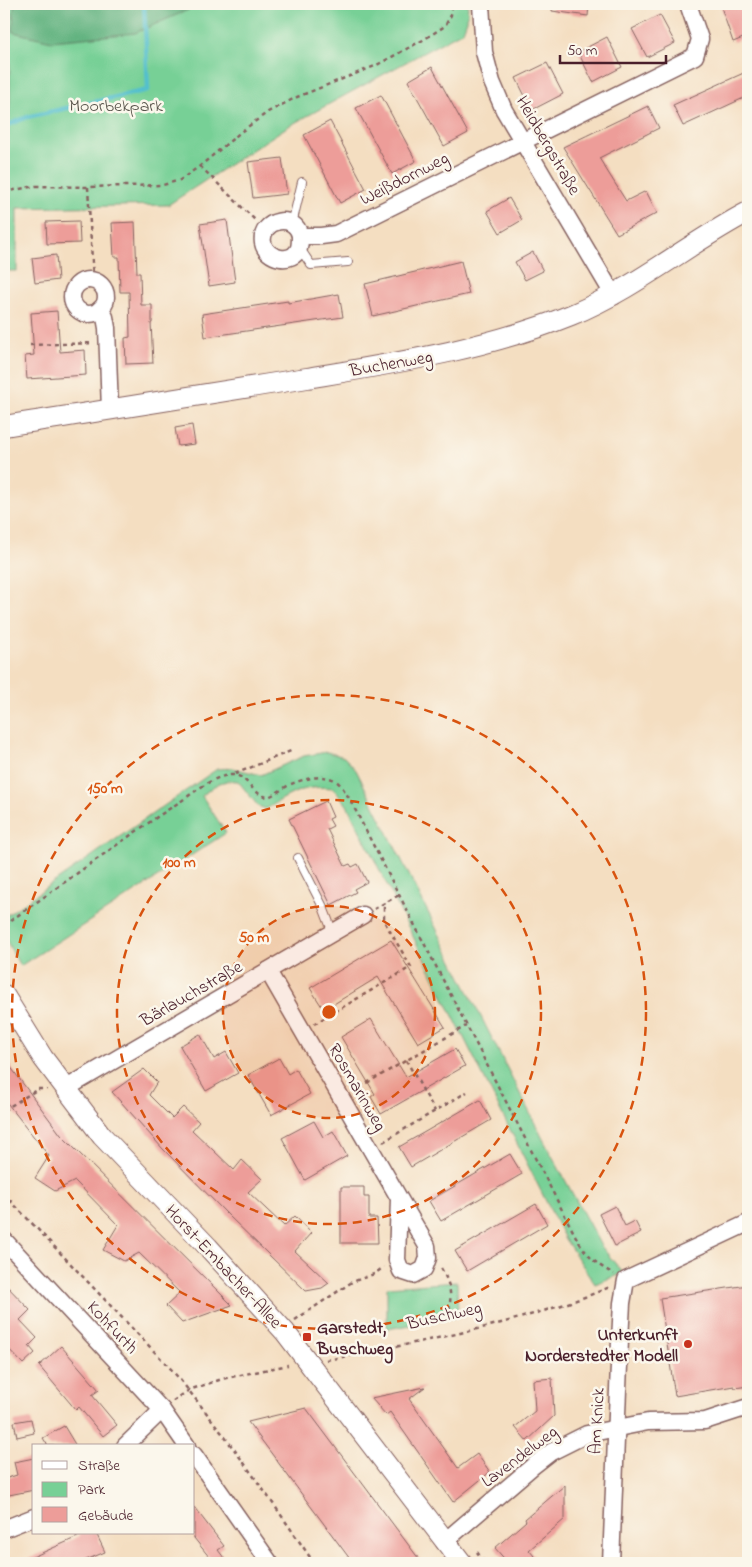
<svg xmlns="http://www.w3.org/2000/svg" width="752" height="1567" viewBox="0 0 752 1567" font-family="'Indie Flower',sans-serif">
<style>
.green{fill:#77d096;stroke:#607860}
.forest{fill:#61b27f;stroke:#566855}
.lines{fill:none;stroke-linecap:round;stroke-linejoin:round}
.stream{stroke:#53bfce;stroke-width:4.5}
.building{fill:#ed9d99}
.service-casing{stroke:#866260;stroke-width:10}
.minor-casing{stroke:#866260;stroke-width:19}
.tertiary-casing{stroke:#866260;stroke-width:22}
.path{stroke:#866260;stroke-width:2.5;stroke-dasharray:4 4;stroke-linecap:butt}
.service{stroke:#fff;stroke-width:8}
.minor{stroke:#fff;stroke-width:16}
.tertiary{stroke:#fff;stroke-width:20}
.ring{fill:none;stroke:#d8530f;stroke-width:2.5;stroke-dasharray:9 6}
.poi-dot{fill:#c8321e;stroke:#fbf7ec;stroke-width:2}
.labels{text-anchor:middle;stroke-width:5;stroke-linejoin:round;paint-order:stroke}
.park-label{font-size:18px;fill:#58544b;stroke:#fbf7ec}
.street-label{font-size:18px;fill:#4a1f2b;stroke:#fbf7ec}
.poi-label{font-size:18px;font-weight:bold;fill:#4a1f2b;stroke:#fbf7ec;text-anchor:start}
.centre{fill:#d8530f;stroke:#fbf7ec;stroke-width:2.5}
.ring-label{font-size:15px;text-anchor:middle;font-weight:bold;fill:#d8530f;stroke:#fbf7ec;stroke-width:5;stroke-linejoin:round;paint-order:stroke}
</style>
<rect width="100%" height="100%" fill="#fbf7ec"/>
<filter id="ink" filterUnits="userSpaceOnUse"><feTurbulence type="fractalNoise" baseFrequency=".02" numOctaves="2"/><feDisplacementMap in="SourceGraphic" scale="10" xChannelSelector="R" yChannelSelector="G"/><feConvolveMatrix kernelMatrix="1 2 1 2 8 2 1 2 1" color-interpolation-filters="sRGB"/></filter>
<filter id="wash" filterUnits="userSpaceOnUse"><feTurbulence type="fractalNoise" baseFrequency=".0096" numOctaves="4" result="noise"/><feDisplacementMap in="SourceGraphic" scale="20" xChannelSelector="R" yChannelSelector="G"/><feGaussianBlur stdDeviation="1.12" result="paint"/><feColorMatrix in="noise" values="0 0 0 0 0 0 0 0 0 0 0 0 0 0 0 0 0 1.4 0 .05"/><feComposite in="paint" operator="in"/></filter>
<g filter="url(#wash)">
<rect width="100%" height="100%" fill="#f4dec1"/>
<!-- green -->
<g class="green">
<path d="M9 4H468L467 20 463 31 287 127 168 205 17 208V271H4V178H5L10 102Z"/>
<path d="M327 752 344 757 356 770 544 1141 601 1246 623 1273 595 1284 565 1239 347 805 333 788C302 785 291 794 266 809L258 806 238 781C221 779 213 786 202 796L226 833 20 966 4 936V917L217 769 233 768 261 775 304 756Z"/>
<path d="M457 1282 458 1317 387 1329V1287Z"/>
</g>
<!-- forest -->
<path class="forest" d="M14 4H196L188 10 135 33 52 41 13 32Z"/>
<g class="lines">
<!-- stream -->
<path class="stream" d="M4 127 27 117 148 90 144 4"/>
</g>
<g id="blocks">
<!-- building -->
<g class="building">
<path d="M552 4H589L588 16 552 11Z"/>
<path d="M720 4H746L748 9V36L733 42Z"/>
<path d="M660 15 675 43 647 57 632 29Z"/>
<path d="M607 37 622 67 593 82 578 52Z"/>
<path d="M547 63 563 94 532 110 516 78Z"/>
<path d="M432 67 468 133 444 146 408 81Z"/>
<path d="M748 71V96L683 126 673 105Z"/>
<path d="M381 95 416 161 392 174 356 108Z"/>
<path d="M648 106 659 128 599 158 626 201 646 191 657 213 617 234 563 147Z"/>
<path d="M330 121 366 189 340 203 304 135Z"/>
<path d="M282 158 287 194 253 198 248 162Z"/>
<path d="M509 198 522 220 500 233 487 211Z"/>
<path d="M227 220 235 282 209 286 200 224Z"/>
<path d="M79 221 80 243 47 244 46 222Z"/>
<path d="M135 222 137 273H140L141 305H152V323H151L153 363 126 364 125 338 130 337 129 292H120L119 257H114L112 223Z"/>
<path d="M533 252 543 271 525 280 515 262Z"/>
<path d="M56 255 58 280 35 283 32 258Z"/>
<path d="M461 261 469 294 373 316 365 284Z"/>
<path d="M339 294 343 317 205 337 202 314 288 301V303Z"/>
<path d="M57 311 60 352 85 350 86 375 27 379 25 356 34 355 31 313Z"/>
<path d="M192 425 195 444 178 446 175 428Z"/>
<path d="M326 801 333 817 329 819 333 826 327 829 345 866 350 864 352 867 358 864 367 882 354 889 356 892 331 905 289 819Z"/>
<path d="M391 940 445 1027 418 1043 378 977 324 1010 310 988Z"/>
<path d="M371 1019 406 1077 455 1049 465 1066 381 1114 371 1097 375 1094 341 1037Z"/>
<path d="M200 1034 214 1059 226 1052 238 1073 206 1091 180 1046Z"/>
<path d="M4 1058 61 1135 232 1305 182 1323 166 1306 180 1293 139 1253 124 1261 103 1250 118 1225 75 1181 55 1191 35 1178 49 1156 4 1099Z"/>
<path d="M279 1058 288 1074 296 1069 310 1094 271 1115 248 1075Z"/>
<path d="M144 1069 157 1082 149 1095 172 1118 183 1107 199 1122 192 1130 234 1170 242 1160 262 1179 248 1192 284 1226 295 1216 311 1233 295 1251 329 1283 322 1288 306 1291 229 1216 163 1149 112 1092Z"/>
<path d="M480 1100 491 1120 411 1167 399 1147Z"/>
<path d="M314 1121 323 1137 333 1131 347 1156 305 1180 282 1138Z"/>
<path d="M510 1154 522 1174 441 1221 429 1201Z"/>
<path d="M341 1187H364V1197H369V1218H377L378 1243H341Z"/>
<path d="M536 1204 547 1224 467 1271 455 1251Z"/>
<path d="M615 1206 625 1226 635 1221 641 1233 615 1246 599 1214Z"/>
<path d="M4 1283 30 1310 20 1320 37 1338 29 1346 35 1353 23 1364 4 1344Z"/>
<path d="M748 1285V1386L735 1388 734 1386 675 1396 660 1298Z"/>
<path d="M61 1346 99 1390 92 1395 117 1425 103 1436 79 1407 76 1410 39 1366Z"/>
<path d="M552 1378 554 1416 527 1441 515 1427 535 1411 533 1380Z"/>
<path d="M425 1387 409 1399 458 1468 477 1454 490 1472 453 1502 390 1412 386 1415 371 1398Z"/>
<path d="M306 1408 422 1563H353L248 1422Z"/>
<path d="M31 1419 34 1433 17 1437 14 1422Z"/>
<path d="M64 1426 76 1446H48L43 1438Z"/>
<path d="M34 1458V1490L4 1496V1479L17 1475 14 1462Z"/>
<path d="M565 1485V1519L529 1550 540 1563H508L495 1548 526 1521 525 1519Z"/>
<path d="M194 1507 224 1546 218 1550 228 1563H214L194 1538Z"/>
<path d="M79 1533H96L105 1552 79 1563H19L80 1536Z"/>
</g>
</g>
</g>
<g filter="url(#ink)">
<use href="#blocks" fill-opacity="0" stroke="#866260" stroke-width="1"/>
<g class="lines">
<defs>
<g id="service">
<path d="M292 224 302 182"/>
<path d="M299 247 311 265 348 262"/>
<path d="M298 858 323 907 333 933"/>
</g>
<g id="minor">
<path d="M481 4 484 52 492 82 504 110 614 296"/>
<path d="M300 236C300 239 300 244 299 248 293 265 266 259 263 243 259 219 296 212 300 236H321L336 234 695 56 700 39 688 4"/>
<circle cx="89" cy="297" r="17"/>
<path d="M100 309 105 317 107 328 110 410"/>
<path d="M268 971 399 1198 397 1260 401 1271 413 1275 424 1269 428 1258 427 1246 399 1198"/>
<path d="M65 1089 363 915"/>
<path d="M4 1240 162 1410 187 1446"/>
<path d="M125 1446 162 1410"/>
<path d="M194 1455 270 1563"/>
<path d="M4 1529 34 1517"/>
<path d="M444 1542 533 1466 551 1452 587 1434 648 1422 705 1421 748 1407"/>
<path d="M611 1563 620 1340 622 1303 626 1280 748 1223"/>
</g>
<g id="tertiary">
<path d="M4 426C105 411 206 394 307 378 396 363 487 349 571 315 635 289 687 244 748 212"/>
<path d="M4 995 43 1058 102 1136 208 1247 285 1332 462 1563"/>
</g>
</defs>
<!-- service casing -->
<use href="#service" class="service-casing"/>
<!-- minor casing -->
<use href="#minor" class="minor-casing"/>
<!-- tertiary casing -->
<use href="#tertiary" class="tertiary-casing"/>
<!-- path -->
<g class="path">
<path d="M200 166 256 221"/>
<path d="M88 187 93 280"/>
<path d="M4 192 36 186 88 187 163 185 180 180 200 166 242 131 268 112 297 97 375 66 423 40 445 26 451 15 452 4"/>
<path d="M30 345 94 343"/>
<path d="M235 774 293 750"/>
<path d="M374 909 399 895"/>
<path d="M4 925C62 885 119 842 178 803 194 793 212 776 231 775 248 774 250 794 268 797 276 794 283 788 291 784 304 779 324 773 336 781 345 786 360 820 366 831L576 1237C587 1256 595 1264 614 1274"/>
<path d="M314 1024 411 967 384 921V904"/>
<path d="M406 1060 435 1111"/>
<path d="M353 1091 466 1026"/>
<path d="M4 1110 38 1089H47"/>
<path d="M383 1142 467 1092"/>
<path d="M4 1194 171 1369C223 1431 269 1497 314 1563"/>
<path d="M441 1268C450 1284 452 1293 449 1312"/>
<path d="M295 1320 352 1282 374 1274 384 1267"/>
<path d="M326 1360 338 1358C430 1340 524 1323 610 1287"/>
<path d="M173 1401 189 1390 222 1379 288 1365"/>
<path d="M477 1552 485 1563"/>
</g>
<!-- service -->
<use href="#service" class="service"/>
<!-- minor -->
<use href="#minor" class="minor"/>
<!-- tertiary -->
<use href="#tertiary" class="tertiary"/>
</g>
</g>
<!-- distance rings -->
<circle cx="329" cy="1012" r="106" fill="#d8530f" fill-opacity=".12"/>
<g class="ring">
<circle cx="329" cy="1012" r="106"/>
<circle cx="329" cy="1012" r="212"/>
<circle cx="329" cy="1012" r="317"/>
</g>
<!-- markers -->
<g class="poi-dot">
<rect x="302" y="1332" width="10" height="10" rx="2.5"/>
<circle cx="688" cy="1344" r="5"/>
</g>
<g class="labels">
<!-- park labels -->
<g class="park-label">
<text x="116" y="111">Moorbekpark</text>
</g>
<!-- street labels -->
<g class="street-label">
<text transform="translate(549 145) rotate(60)" y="6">Heidbergstraße</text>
<text transform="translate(404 178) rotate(-27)" y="6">Weißdornweg</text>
<text transform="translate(391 363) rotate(-10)" y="6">Buchenweg</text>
<text transform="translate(191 993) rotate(-30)" y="6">Bärlauchstraße</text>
<text transform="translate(358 1087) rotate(60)" y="6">Rosmarinweg</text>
<text transform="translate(224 1266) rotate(47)" y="6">Horst-Embacher-Allee</text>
<text transform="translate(444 1315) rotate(-13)" y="6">Buschweg</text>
<text transform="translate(113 1327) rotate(47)" y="6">Kohfurth</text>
<text transform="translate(596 1421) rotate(-87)" y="6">Am Knick</text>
<text transform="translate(519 1456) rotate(-37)" y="6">Lavendelweg</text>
</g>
<!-- poi labels -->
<g class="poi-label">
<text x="317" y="1333">Garstedt,<tspan x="317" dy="21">Buschweg</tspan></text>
<text x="678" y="1340" text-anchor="end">Unterkunft<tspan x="678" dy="21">Norderstedter Modell</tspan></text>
</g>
</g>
<circle cx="329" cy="1012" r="8" class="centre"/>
<g class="ring-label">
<text x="105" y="793">150 m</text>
<text x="179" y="867">100 m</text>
<text x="254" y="942">50 m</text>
</g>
<!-- margin -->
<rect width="752" height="1567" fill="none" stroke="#fbf7ec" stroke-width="20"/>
<!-- legend -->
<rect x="32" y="1444" width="162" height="90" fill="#fbf7ec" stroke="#b4a19f"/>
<rect x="42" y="1461" width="25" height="8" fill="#ffffff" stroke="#b4a19f"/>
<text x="78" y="1470" font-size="15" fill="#4a1f2b">Straße</text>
<rect x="42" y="1482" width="25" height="15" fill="#77d096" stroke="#b4a19f"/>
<text x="78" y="1494" font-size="15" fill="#4a1f2b">Park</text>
<rect x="42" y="1507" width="25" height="15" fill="#ed9d99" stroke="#b4a19f"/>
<text x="78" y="1520" font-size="15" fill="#4a1f2b">Gebäude</text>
<!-- scale -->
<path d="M560 55v8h106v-8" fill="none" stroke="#4a1f2b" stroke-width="2.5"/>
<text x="567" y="55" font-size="15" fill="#4a1f2b" stroke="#fbf7ec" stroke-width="4" paint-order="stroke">50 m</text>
</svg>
